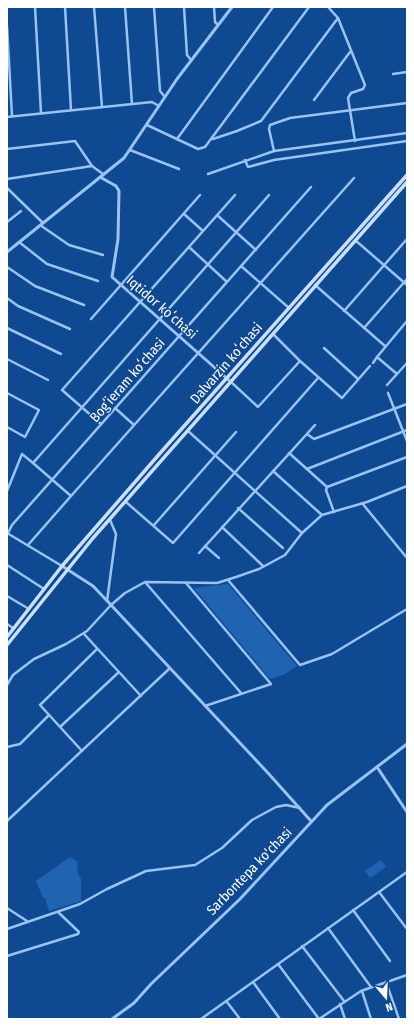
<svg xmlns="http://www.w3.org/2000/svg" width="414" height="1026" viewBox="0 0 414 1026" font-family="'Fira Sans Condensed',sans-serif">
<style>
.green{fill:#2063b1}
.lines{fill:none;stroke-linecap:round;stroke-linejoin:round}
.minor{stroke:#99c3f4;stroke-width:2.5}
.tertiary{stroke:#99c3f4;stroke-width:3}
.secondary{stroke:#c8e0fd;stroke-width:3.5}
.labels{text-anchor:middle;stroke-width:3;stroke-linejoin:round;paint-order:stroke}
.street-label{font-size:14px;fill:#fff;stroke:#0f4991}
</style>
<rect width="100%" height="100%" fill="#0f4991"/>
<!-- green -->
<g class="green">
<path d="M228 584 297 666 285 674 270 679 194 588Z"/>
<path d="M70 857 77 861 78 874 81 879V901L49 911 45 898H43L36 881Z"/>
<path d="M381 860 386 867 370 878 365 871Z"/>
</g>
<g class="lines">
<!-- minor -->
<g class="minor">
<path d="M35 7 41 113"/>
<path d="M65 7 71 110"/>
<path d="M94 7 102 107"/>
<path d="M125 7 132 104"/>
<path d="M154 7 160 91 165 97"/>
<path d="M184 7 187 55 191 60"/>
<path d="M214 7 215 22 218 25"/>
<path d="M328 7 338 18 365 85 363 89 351 93 348 98 355 141"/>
<path d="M7 26 12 116"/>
<path d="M393 74 407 72"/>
<path d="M314 100 350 52"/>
<path d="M7 117 152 102 159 106"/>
<path d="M147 125 198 149 205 147 309 7"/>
<path d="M177 139 273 7"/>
<path d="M213 139 237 131 261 121 338 18"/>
<path d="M7 149 75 141 92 166 103 174"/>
<path d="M130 150 179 169"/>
<path d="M274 151 269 129 270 125 290 118 407 103"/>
<path d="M245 160 248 167 274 160 407 141"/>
<path d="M208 174 274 151 407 133"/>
<path d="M7 179 92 166"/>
<path d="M7 188 43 223"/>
<path d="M184 214 203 231"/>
<path d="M217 215 256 250"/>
<path d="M7 222 21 211"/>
<path d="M40 225 69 245 103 255"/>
<path d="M355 240 407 285"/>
<path d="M19 242 47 264 98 281"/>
<path d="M189 247 227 282"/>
<path d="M241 266 289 308"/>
<path d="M7 267 35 286 84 305"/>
<path d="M315 285 385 346"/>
<path d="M7 298 18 306 70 329"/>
<path d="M344 311 407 239"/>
<path d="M91 319 200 195"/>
<path d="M407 321 377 357 397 374 407 363"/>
<path d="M7 328 61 354"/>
<path d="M364 328 407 279"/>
<path d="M273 334 300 361 342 398 370 366"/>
<path d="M324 348 358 379"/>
<path d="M7 359 48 380"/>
<path d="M373 363 377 357"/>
<path d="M231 382 258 407 300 361"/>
<path d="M387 385 397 374"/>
<path d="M7 393 39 410 25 437 7 427"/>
<path d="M388 393 407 441"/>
<path d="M115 408 134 425"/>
<path d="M101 424 62 390 235 195"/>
<path d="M188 431 302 533"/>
<path d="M307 434 314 439 407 404"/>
<path d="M289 453 327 487 326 490 334 512"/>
<path d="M33 463 71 496 354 178"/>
<path d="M307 469 407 430"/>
<path d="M273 471 322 515"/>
<path d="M327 487 407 457"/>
<path d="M7 491 22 454 33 463 269 195"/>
<path d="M126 502 173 543 318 378"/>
<path d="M362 503 407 558"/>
<path d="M238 508 283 548"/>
<path d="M154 525 236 432"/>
<path d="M222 527 263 566"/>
<path d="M7 533 62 566"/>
<path d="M8 533 12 525 311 187"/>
<path d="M28 545 71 496"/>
<path d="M205 546 219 558"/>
<path d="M199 553 315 425"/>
<path d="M7 565 44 589"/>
<path d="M228 580 300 665 332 654 407 609"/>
<path d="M145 582 241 693"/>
<path d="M186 583 271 684 205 706"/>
<path d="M7 596 29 609"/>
<path d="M107 601 116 534 110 520"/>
<path d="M7 624 13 628"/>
<path d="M84 634 141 696"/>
<path d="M7 685 13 675 34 659 66 644 87 631 111 605 125 593 145 582 217 583 236 577 259 569 285 555 302 533 322 515 367 502 407 486"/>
<path d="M60 727 119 672"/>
<path d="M7 747 20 744 49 715"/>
<path d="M82 751 40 705 97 649"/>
<path d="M7 821 169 669"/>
<path d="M379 892 407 929"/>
<path d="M7 908 27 921"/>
<path d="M353 910 390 961"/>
<path d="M328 928 371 987"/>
<path d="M7 929 80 904 107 889 146 871 195 865 222 848 252 820 276 807 286 805 300 808"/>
<path d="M302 946 344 1001"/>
<path d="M7 956 78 934 79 932 58 912"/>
<path d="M278 964 319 1019"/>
<path d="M253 982 280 1019"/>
<path d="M386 982 399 1019"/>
<path d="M362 991 371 1019"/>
<path d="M227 1002 240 1019"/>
<path d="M340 1004 345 1019"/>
<path d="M201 1019 407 872"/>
<path d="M319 1019 361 991 407 975"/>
</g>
<!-- tertiary -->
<g class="tertiary">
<path d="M100 177 116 186 119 191 118 239 112 277 231 382"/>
<path d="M7 252 124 158 177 79 232 7"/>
<path d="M62 566 93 586 111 605 268 773 311 821"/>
<path d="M377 767 407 812"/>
<path d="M112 1019 134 1003 151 984 240 899 327 805 407 744"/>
</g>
<!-- secondary -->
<g class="secondary">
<path d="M7 637 62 566 162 451 407 175"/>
<path d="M7 645 93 538 407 182"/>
</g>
</g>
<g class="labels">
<!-- street labels -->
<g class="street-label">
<text transform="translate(162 307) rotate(41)" y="5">Iqtidor koʻchasi</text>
<text transform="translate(226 363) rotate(-49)" y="5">Dalvarzin koʻchasi</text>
<text transform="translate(127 380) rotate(-49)" y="5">Bogʻieram koʻchasi</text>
<text transform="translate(249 871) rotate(-46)" y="5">Sarbontepa ko'chasi</text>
</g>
</g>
<!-- border -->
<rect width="414" height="1026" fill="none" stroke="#ffffff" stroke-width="16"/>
<!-- north arrow -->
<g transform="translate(386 998) rotate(161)" stroke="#0f4991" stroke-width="3" paint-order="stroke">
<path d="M0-3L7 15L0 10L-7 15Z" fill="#ffffff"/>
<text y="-6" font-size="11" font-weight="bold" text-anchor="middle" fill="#ffffff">N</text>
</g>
</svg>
